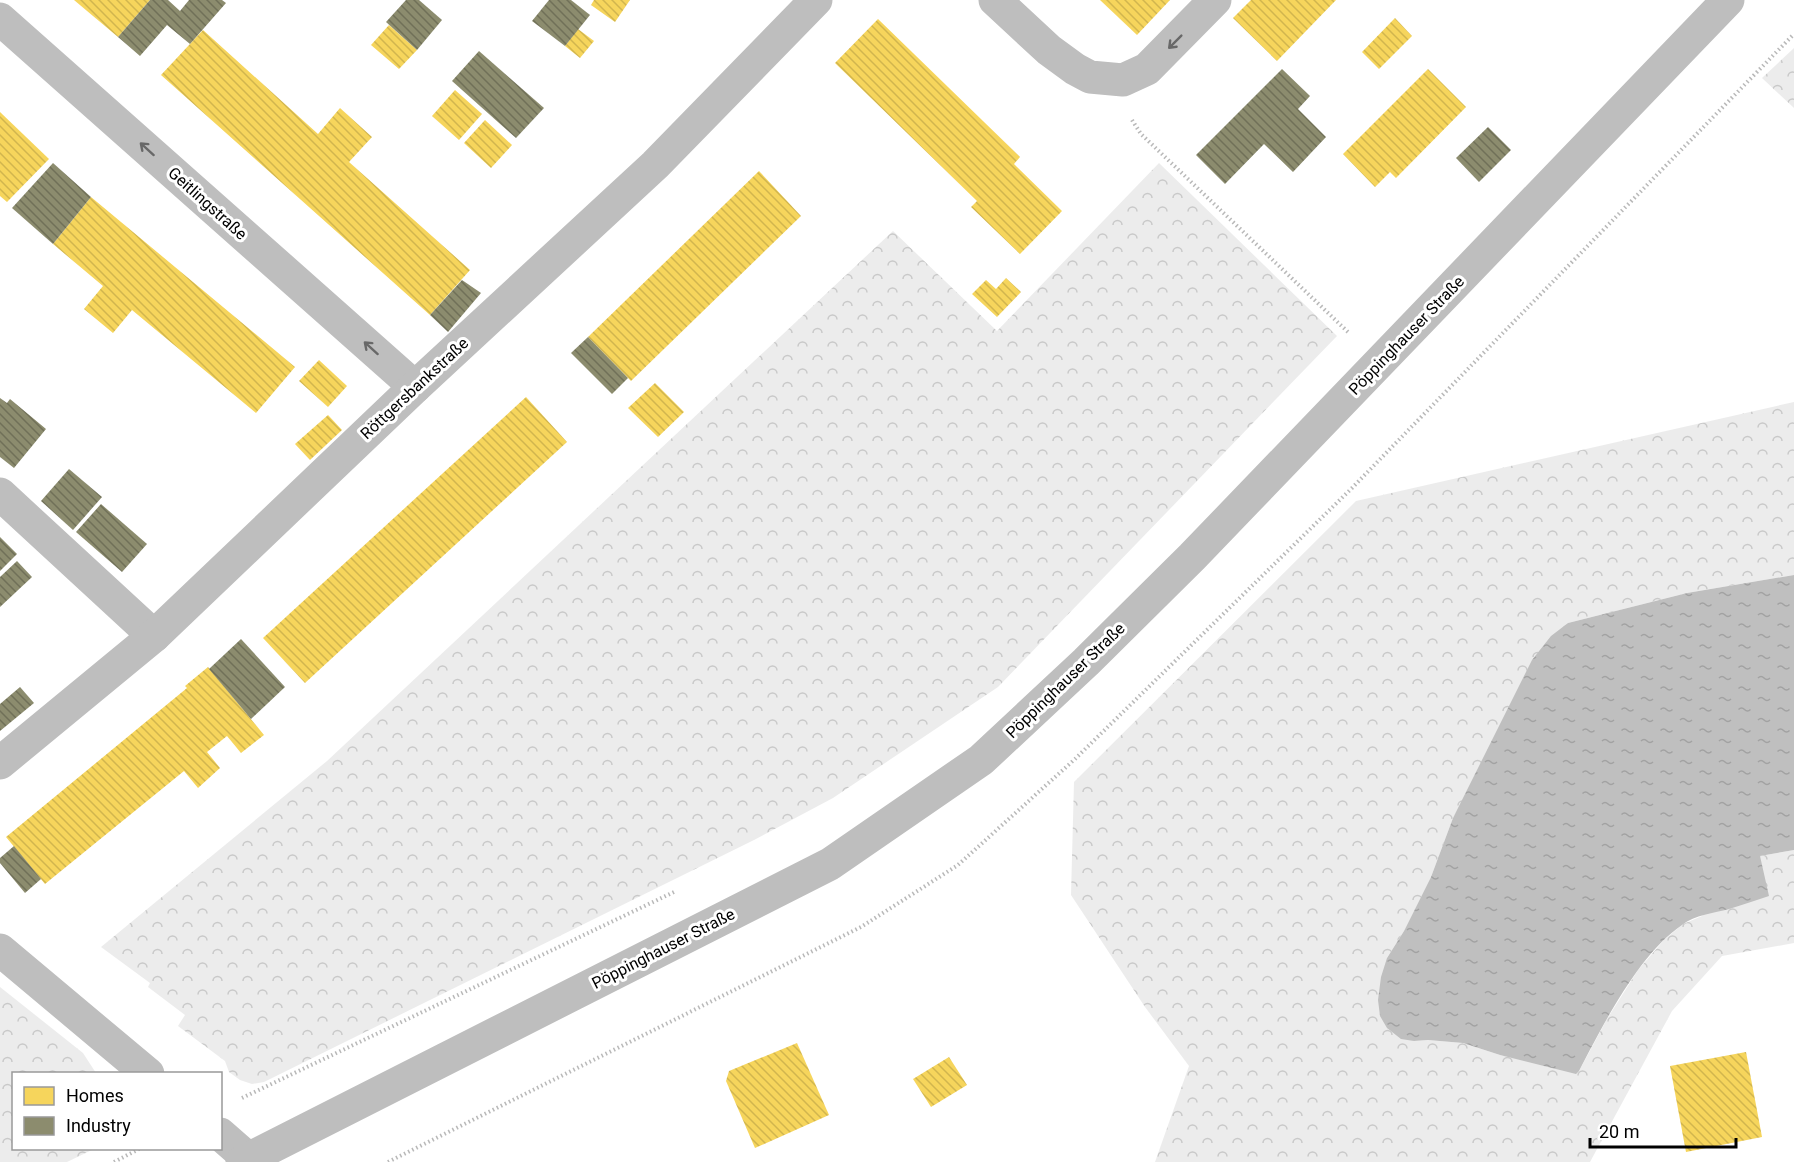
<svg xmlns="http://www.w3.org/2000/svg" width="1794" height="1162" viewBox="0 0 1794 1162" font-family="Roboto,sans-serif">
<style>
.forest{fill:url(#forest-crowns)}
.water{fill:url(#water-ripples)}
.homes{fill:url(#homes-back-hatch)}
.industry{fill:url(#industry-back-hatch)}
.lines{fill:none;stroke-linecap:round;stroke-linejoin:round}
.path{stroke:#b9b9b9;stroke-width:4;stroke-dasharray:1.5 3;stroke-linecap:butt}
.minor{stroke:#bebebe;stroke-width:33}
.major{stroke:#bebebe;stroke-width:33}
.oneway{stroke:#686868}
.labels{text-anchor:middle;stroke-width:6;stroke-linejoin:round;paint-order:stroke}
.street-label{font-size:16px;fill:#000;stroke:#fff}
</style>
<defs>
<pattern id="forest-crowns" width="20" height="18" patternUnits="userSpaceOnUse" patternTransform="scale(1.5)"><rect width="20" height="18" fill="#ececec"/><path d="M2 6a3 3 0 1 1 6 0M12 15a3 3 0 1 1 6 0" fill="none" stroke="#c9c9c9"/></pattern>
<pattern id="water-ripples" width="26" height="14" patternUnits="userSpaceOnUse" patternTransform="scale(1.5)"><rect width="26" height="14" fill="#bfbfbf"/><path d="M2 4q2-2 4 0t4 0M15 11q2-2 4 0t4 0" fill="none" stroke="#a2a2a2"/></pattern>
<pattern id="homes-back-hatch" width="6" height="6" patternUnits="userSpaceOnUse" patternTransform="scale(1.5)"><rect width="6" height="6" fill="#f6d55c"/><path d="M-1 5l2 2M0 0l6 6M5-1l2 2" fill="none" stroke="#d1b54e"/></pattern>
<pattern id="industry-back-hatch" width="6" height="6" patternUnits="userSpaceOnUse" patternTransform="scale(1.5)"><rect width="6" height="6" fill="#8c8c6e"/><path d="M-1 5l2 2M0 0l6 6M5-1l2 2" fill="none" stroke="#707058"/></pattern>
</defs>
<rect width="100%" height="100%" fill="#fff"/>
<!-- forest -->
<g class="forest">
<path d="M1794 48V108L1762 78Z"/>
<path d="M1159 163 1337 336 998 687 833 798 754 840 264 1082 252 1084 240 1080 229 1072 225 1061 178 1026 185 1015 148 987 150 983 101 947 327 761 893 231 997 331Z"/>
<path d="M1794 402V575L1687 593 1568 623 1453 818 1431 877 1404 931 1387 958 1414 1041 1428 1040 1463 1043 1500 1055 1579 1071 1607 1019 1638 970 1664 940 1683 924 1702 916 1760 856 1794 850V943L1722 956 1672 1011 1590 1162H1155L1189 1066 1145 1007 1071 895 1074 782 1356 501Z"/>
<path d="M0 987 83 1053 96 1073 14 1074V1148L94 1149 67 1162H0Z"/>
</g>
<!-- water -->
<path class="water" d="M1794 575V850L1760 856 1769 896C1756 900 1743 905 1729 909 1714 913 1695 915 1682 925 1638 955 1603 1025 1579 1071L1576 1074 1500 1055 1463 1043 1428 1040 1414 1041 1401 1039 1387 1028 1380 1016 1378 1000 1381 977 1387 958 1404 931 1431 877 1453 818 1532 660 1551 636 1568 623 1687 593Z"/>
<!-- homes -->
<g class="homes">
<path d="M74 0H150L118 37Z"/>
<path d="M594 0H630L615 22 591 5Z"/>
<path d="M1100 0H1170L1137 35Z"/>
<path d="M1251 0H1336L1277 61 1233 18Z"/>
<path d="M1395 18 1412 36 1379 69 1362 52Z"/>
<path d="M878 19 1020 157 1014 164 1062 211 1020 254 971 207 977 201 835 63Z"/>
<path d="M389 25 417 50 399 69 371 45Z"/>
<path d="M578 29 594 41 580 58 565 46Z"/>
<path d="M203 30 318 134 340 108 372 137 349 162 470 270 430 315 161 75Z"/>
<path d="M1428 69 1466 107 1396 178 1390 172 1375 187 1343 154Z"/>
<path d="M455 90 482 114 459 140 432 116Z"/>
<path d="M0 112 49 159 7 202 0 196Z"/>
<path d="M485 120 512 145 491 168 464 143Z"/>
<path d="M759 171 801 216 631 381 588 337Z"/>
<path d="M91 197 295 367 256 413 132 310 113 333 84 309 103 286 53 244Z"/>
<path d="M1006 278 1021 292 997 317 972 294 986 280 996 289Z"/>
<path d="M319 360 347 386 328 407 299 381Z"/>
<path d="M655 383 684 412 658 437 628 408Z"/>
<path d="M526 397 567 442 305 683 263 638Z"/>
<path d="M328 415 342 430 310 460 295 444Z"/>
<path d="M208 667 264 735 241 753 227 736 207 752 220 768 198 788 184 771 45 884 6 837 187 688 185 686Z"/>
<path d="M797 1043 829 1115 755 1148 726 1081 729 1071Z"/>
<path d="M1746 1052 1762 1137 1686 1152 1670 1066Z"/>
<path d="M949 1057 967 1085 931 1107 913 1079Z"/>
</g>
<!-- industry -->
<g class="industry">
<path d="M150 0H168L180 11 189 0H222L226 3 190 44 167 25 140 56 118 37Z"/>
<path d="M406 0H419L442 20 417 50 386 22Z"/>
<path d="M549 0H571L590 15 565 46 532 21Z"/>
<path d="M479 51 544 108 516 138 452 81Z"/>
<path d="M1282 69 1310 96 1298 109 1326 137 1293 172 1264 144 1225 184 1196 155Z"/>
<path d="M1488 127 1511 150 1479 182 1456 158Z"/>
<path d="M53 163 91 197 53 244 12 208Z"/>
<path d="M462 280 481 293 448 332 430 315Z"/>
<path d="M588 337 628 378 612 394 571 353Z"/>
<path d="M0 398 7 403 10 399 46 429 14 468 0 457Z"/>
<path d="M69 469 102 497 73 530 41 501Z"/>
<path d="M101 504 147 544 122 572 76 532Z"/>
<path d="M0 537 17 554 0 571Z"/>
<path d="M17 561 32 577 0 607V577Z"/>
<path d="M241 639 285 687 251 719 209 669Z"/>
<path d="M20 687 34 703 0 731V704Z"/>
<path d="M14 846 41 879 25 893 0 863V858Z"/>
</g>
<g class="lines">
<!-- path -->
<g class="path">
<path d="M1132 120 1141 134 1349 333"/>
<path d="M242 1098 674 892"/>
<path d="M114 1162 141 1148"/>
<path d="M388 1162 861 927 958 865 1075 759 1352 488 1794 34"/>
</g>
<!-- minor -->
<g class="minor">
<path d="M995 0 1049 50 1075 69 1090 77 1123 80 1147 69 1215 0"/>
<path d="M0 19 415 387"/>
<path d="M0 494 154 636"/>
<path d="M0 763 154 636 415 387 655 165 816 0"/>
<path d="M0 950 148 1074"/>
<path d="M220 1134 252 1162"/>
</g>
<!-- major -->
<path class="major" d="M242 1162 830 864 981 760 1086 662 1192 557 1728 0"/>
</g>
<!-- one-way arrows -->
<defs><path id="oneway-shaft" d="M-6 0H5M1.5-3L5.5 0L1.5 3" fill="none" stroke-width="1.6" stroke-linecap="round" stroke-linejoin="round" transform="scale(1.5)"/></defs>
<g class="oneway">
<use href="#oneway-shaft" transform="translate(1175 42) rotate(135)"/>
<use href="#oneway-shaft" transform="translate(147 149) rotate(-138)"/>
<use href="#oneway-shaft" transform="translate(371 348) rotate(-138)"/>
</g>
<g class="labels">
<!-- street labels -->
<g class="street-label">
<text transform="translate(208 203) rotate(42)" y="6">Geitlingstraße</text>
<text transform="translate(1406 335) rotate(-46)" y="6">Pöppinghauser Straße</text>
<text transform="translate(414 388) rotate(-43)" y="6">Röttgersbankstraße</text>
<text transform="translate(1065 680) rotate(-44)" y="6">Pöppinghauser Straße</text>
<text transform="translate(663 948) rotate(-27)" y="6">Pöppinghauser Straße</text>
</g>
</g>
<!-- legend -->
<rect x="12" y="1072" width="210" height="78" fill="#ffffff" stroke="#999999" stroke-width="1.5"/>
<rect x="24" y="1087" width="30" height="18" fill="#f6d55c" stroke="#999999" stroke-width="1.5"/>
<text x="66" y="1102" font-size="18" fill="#000000">Homes</text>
<rect x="24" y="1117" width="30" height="18" fill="#8c8c6e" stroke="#999999" stroke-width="1.5"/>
<text x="66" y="1132" font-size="18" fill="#000000">Industry</text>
<!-- scale -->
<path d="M1590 1138v9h146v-9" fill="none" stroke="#000000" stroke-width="3"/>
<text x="1599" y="1138" font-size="18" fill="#000000" stroke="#ffffff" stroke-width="4.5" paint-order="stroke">20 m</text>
</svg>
